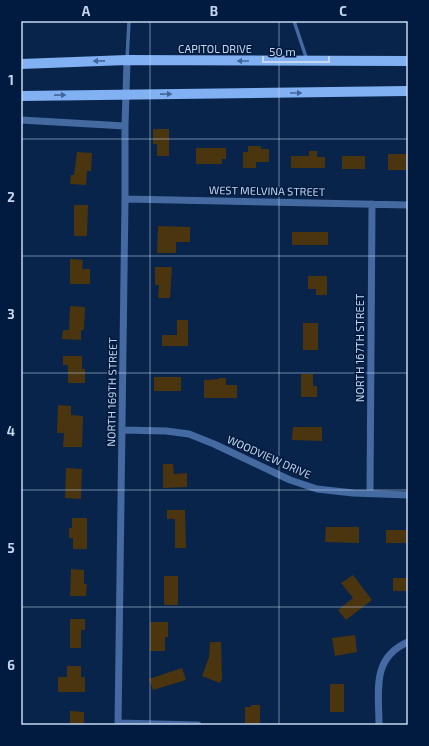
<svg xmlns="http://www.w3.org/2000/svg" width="429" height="746" viewBox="0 0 429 746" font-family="'Exo 2',sans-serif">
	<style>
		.building { fill: #4b350e }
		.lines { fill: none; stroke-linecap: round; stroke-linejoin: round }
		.lane { stroke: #446aa1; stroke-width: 3.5 }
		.street { stroke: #446aa1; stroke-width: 7 }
		.primary { stroke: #81b0f3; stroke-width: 10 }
		.oneway { fill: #416599 }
		.grid { fill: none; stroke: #c5d7ef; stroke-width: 1; stroke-opacity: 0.55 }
		.labels { text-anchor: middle; stroke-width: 3; stroke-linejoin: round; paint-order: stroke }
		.street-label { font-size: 11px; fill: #c5d7ef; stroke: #011a3f }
		.neatline { fill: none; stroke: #c5d7ef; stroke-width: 1.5 }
		.grid-label { font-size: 13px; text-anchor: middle; font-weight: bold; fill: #c5d7ef }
	</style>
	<rect width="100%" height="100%" fill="#08244a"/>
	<!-- building -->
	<path class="building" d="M153 129H169V156H157V144H153Z
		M248 146H261V149H269V162H256V168H243V152H248Z
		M196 148H226V159H222V164H196Z
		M309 151H317V157H325V168H291V156H309Z
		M77 152 92 153 91 171H87L86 185 70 184 71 175H74Z
		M388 154H408V170H388Z
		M342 156H365V169H342Z
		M74 205H88L87 236H74Z
		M158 226 190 227V242H176V253H157Z
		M292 232H328V245H292Z
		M70 259 83 260 82 269H90V284H70Z
		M155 267H172L170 298H158L159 285H155Z
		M308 276H327V295H316V289H308Z
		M70 306 85 307 84 330H81V340L62 339 63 330H69Z
		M177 320H188V346H162V335H177Z
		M303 323H318V350H303Z
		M63 356H82V369H85V383H68V365H63Z
		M301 374H313V386H317V397H301Z
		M154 377H181V391H154Z
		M219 378H226V385H237V398H204V380L219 379Z
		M58 405 71 406V415L83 416 82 447H63L64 433H57Z
		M293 427H322V441L292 440Z
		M163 464H173L174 474 187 473V487L163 488Z
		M66 468 82 469 81 499 65 498Z
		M167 510H185L186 548H175V519H167Z
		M72 518H87V549H73V538H69V528H72Z
		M326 527H359V543L325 542Z
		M386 530H408V543H386Z
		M71 569 84 570V584H87L86 596H70Z
		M353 575 372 600 346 620 338 610 353 598 341 583Z
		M164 576H178V605H164Z
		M393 578H408V591H393Z
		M70 619H85V630H81V648H70Z
		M150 622H168V637H165V651H150Z
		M355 635 357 652 335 656 332 638Z
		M210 642H221L222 678 220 683 202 676 209 657Z
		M67 666H81V677H85V692H58V677H67Z
		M182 668 186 680 153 690 149 679Z
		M330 684H344V712H330Z
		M251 705H260V725H245V707H251Z
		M70 711 84 712V725H70Z"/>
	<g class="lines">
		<!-- lane -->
		<path class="lane" d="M294 21 307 60
			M127 60 129 21"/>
		<!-- street -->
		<path class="street" d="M21 120 125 126
			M125 199 408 205
			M122 430 166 431 189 434 214 444 290 480 317 489 353 493 408 495
			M370 493 372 204
			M118 723 198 725
			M118 725 125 199V126L127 60
			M379 725C379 691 371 658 408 642"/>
		<!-- primary -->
		<path class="primary" d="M21 64 127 60 408 61
			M21 96 408 91"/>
	</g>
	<!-- one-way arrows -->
	<defs><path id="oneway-solid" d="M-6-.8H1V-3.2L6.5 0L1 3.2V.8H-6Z"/></defs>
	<g class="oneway">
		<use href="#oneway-solid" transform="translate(99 61) rotate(179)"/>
		<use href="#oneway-solid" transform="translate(243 61) rotate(-180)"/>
		<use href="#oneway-solid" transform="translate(296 93)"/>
		<use href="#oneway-solid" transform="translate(166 94) rotate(-1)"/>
		<use href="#oneway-solid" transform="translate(60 95) rotate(-1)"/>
	</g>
	<!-- grid -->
	<path class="grid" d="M150 21V725M279 21V725M21 139H408M21 256H408M21 373H408M21 490H408M21 607H408"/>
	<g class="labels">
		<!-- street labels -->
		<g class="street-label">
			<text x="215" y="53">CAPITOL DRIVE</text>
			<text transform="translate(267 191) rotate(1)" y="4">WEST MELVINA STREET</text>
			<text transform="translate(360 348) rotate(-90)" y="4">NORTH 167TH STREET</text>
			<text transform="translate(112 392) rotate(-89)" y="4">NORTH 169TH STREET</text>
			<text transform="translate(269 457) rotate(24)" y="4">WOODVIEW DRIVE</text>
		</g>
	</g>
	<!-- border -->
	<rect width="429" height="746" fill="none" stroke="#011a3f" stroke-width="44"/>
	<!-- scale -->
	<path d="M263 56v6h66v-6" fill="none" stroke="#c5d7ef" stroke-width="2"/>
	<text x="269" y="56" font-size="12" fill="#c5d7ef" stroke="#011a3f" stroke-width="3" paint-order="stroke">50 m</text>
	<rect x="22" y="22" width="385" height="702" class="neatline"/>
	<g class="grid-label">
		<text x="86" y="16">A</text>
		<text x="214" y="16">B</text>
		<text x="343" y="16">C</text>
		<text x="11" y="85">1</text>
		<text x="11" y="202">2</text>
		<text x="11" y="319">3</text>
		<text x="11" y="436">4</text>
		<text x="11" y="553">5</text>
		<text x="11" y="670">6</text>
	</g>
</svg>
